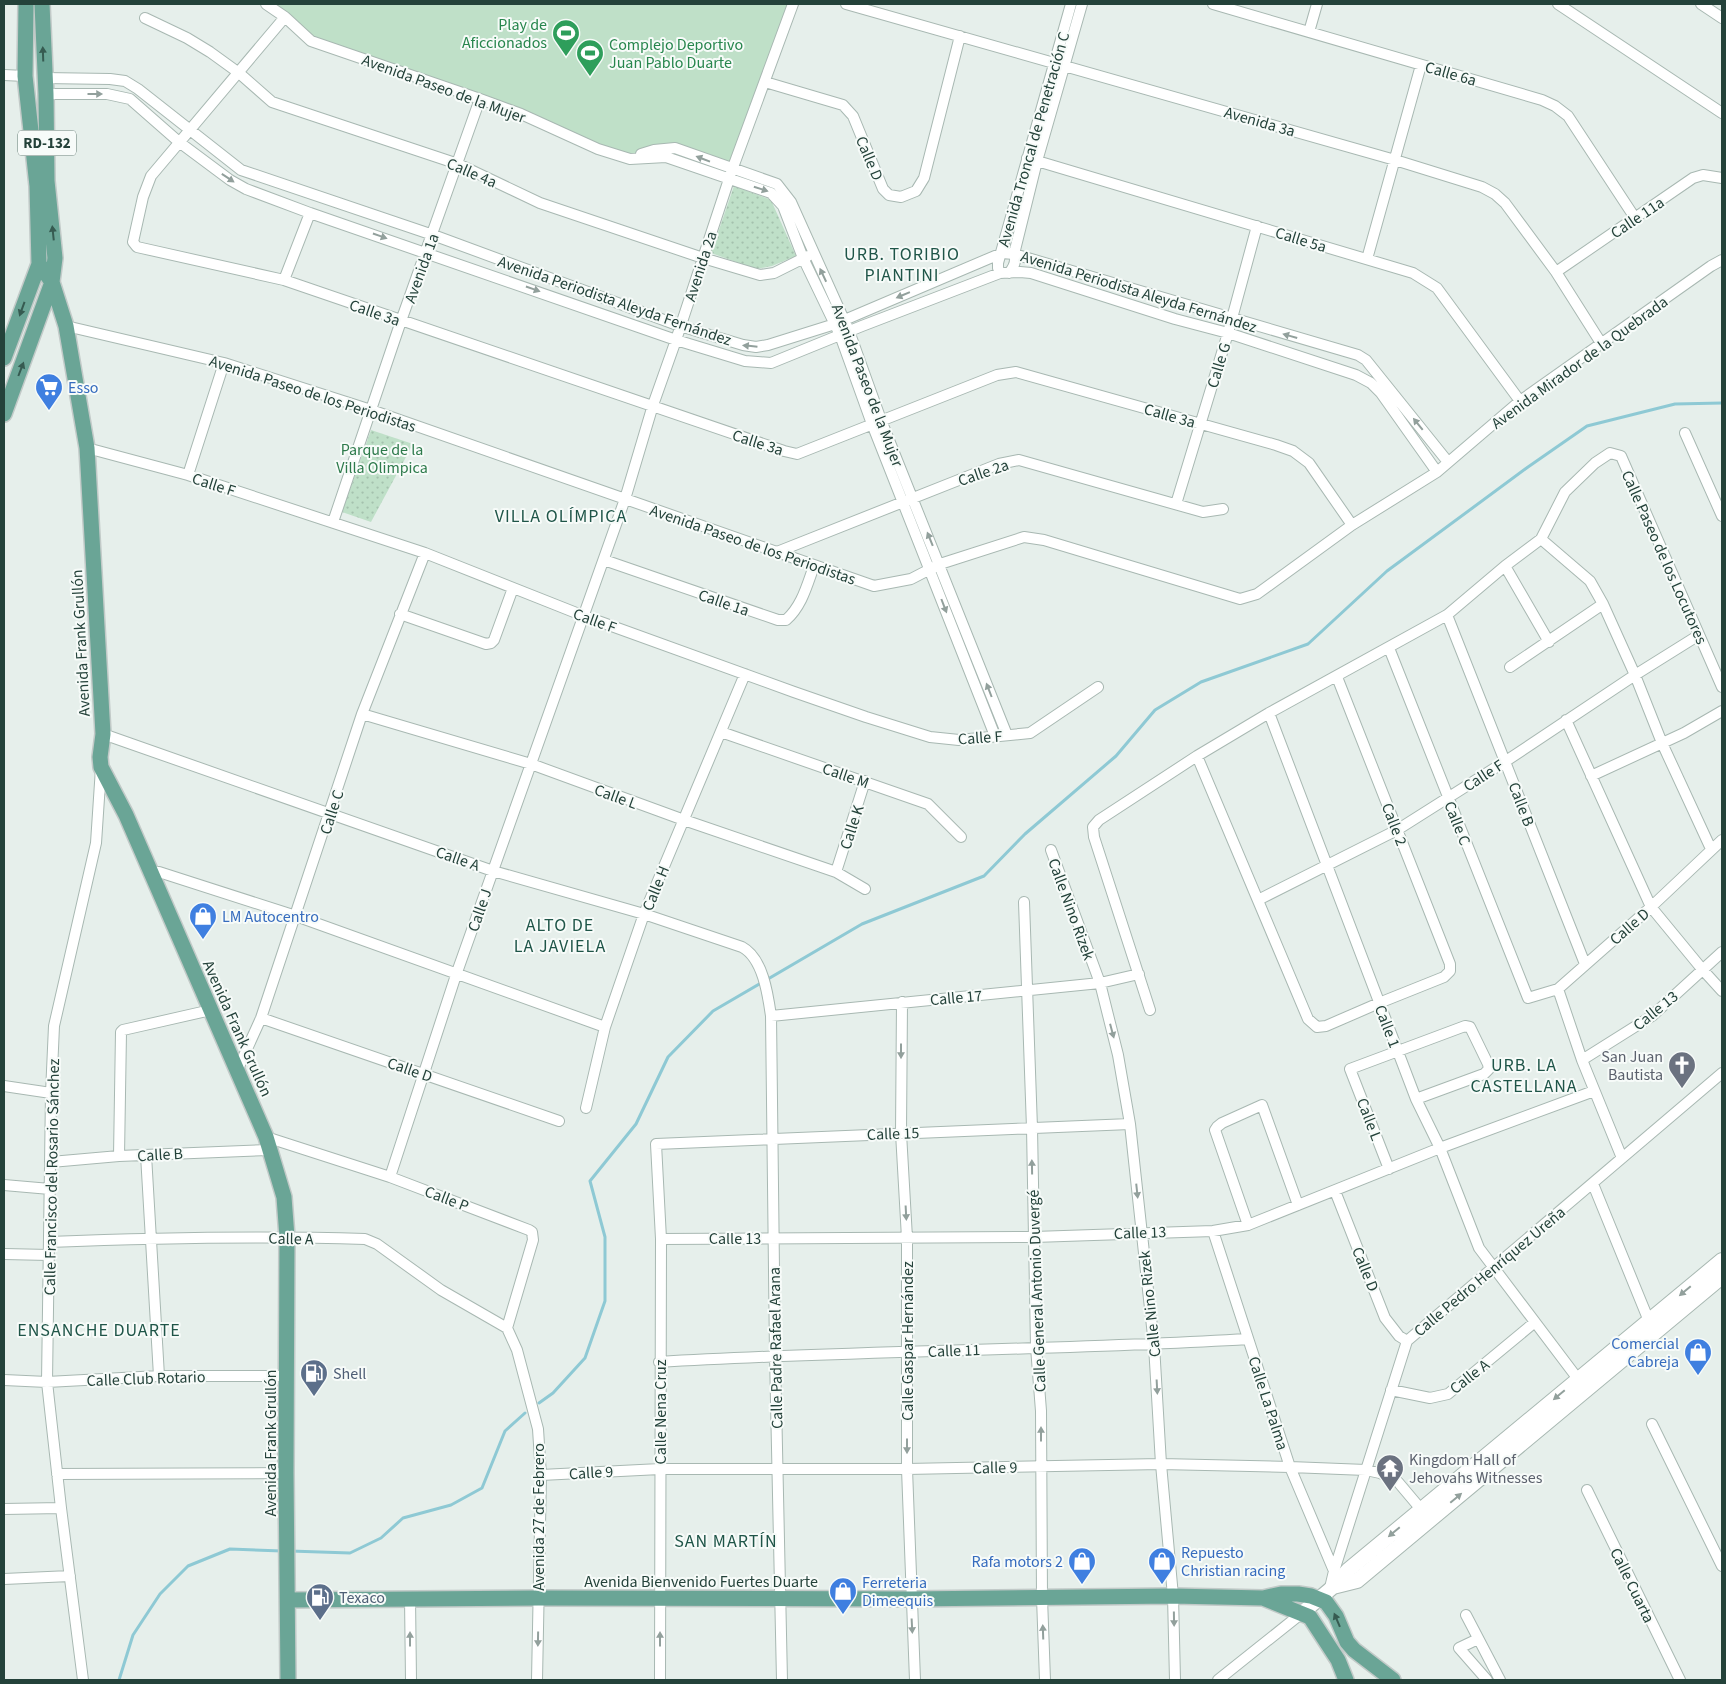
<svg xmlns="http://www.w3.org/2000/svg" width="1726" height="1684" viewBox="0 0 1726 1684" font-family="'Source Sans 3',sans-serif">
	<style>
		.park { fill: url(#park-dots) }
		.pitch { fill: #bfe0c8 }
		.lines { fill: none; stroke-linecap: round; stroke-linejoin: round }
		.stream { stroke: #8ec9d4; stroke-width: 3 }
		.minor-casing { stroke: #a8b8b2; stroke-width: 12 }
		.tertiary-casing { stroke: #a8b8b2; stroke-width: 16 }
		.primary-casing { stroke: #c2cac8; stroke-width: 18 }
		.minor { stroke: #fff; stroke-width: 10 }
		.tertiary { stroke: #fff; stroke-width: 14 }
		.primary { stroke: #6aa596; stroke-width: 15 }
		.oneway { fill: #365b51 }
		.oneway2 { fill: #92a09c }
		.labels { text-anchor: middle; stroke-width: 4; stroke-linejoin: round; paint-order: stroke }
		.shield { fill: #f7fbf9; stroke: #637a73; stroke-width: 1 }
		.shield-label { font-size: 15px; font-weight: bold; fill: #24423a }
		.leisure-label { font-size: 16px; fill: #27864d; stroke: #f7fbf9; text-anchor: end }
		.street-label { font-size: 16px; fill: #24423a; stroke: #f7fbf9 }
		.shop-label { font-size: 16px; fill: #366cbe; stroke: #f7fbf9; text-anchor: start }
		.park-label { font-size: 16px; fill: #2d7a4b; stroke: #f7fbf9 }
		.worship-label { font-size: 16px; fill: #5b616d; stroke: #f7fbf9; text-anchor: end }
		.service-label { font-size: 16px; fill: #4e5e75; stroke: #f7fbf9; text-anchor: start }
		.neighbourhood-label { font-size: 18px; letter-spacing: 1px; fill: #1f5548; stroke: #f7fbf9 }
	</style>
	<defs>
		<pattern id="park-dots" width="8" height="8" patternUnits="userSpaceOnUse" patternTransform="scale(1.25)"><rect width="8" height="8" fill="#bfe0c8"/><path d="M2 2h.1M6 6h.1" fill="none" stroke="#a4c1ad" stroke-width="1.8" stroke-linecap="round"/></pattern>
	</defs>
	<rect width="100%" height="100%" fill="#e6efeb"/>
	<!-- park -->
	<path class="park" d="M734 186 771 200 796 256 772 266 756 269 711 253Z
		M371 430 413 444 371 522 342 512Z"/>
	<!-- pitch -->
	<path class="pitch" d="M266 4H789L730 179 666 157 630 159 521 114 311 41Z"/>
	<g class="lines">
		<!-- stream -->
		<path class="stream" d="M539 1403 553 1393 585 1358 605 1301V1237L590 1181 636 1124 668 1057 713 1011 862 924 984 876 1025 834 1116 756 1155 710 1201 682 1308 644 1387 571 1528 467 1587 426 1675 404 1722 403
			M290 1551 350 1553 381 1538 403 1518 451 1505 482 1488 505 1431 525 1413
			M119 1680 133 1635 160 1594 188 1566 230 1549 282 1551"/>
		<!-- minor casing -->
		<g class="minor-casing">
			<path id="minor" d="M266 4 285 17 311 41 480 99 521 114 598 149 630 159 666 157 771 193 783 206 803 258 840 335 872 424 995 736
				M846 4 1395 160 1482 187 1495 194 1505 203 1556 272 1601 343
				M1213 4 1542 100 1555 106 1568 116 1635 218
				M1558 4 1722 113
				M1701 4 1722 18
				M285 17 151 176 143 197 133 242 137 247 284 280 784 451 797 454 997 375 1016 372 1276 445 1293 451 1309 463 1352 525
				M145 18 187 38 210 52 239 73 272 102 458 164 540 203 703 258 760 275 774 273 808 256
				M1309 32 1317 4
				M4 75 25 76
				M44 78 110 79 125 81 138 89 241 170 433 235 680 326 743 345 756 347 768 345 835 324 1002 253 1014 254 1358 355 1366 360 1448 462
				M765 82 843 105 853 116 883 189 889 195 901 197 916 191 924 178 960 36
				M46 94H107L130 99 179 142 230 180 246 189 310 213 676 340 745 361 771 363 862 326 1000 273 1020 272 1031 273 1175 319 1228 333 1356 375 1371 383 1381 393 1437 472
				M641 154 654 150 675 148 777 184 791 202 849 331 881 420 1007 735
				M1027 158 1413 273 1437 288 1520 401
				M1367 259 1421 65
				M1556 272 1693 178 1703 175 1722 178
				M1000 273 998 268V263L1071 4
				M1009 273C1014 267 1017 261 1014 254L1037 161 1082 4
				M284 280 310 213
				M66 326 224 363 371 410 874 586 911 579 940 564 1024 537 1044 540 1240 599 1257 594 1352 525 1437 472 1520 401 1711 266 1722 260
				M1685 433 1722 516
				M87 448 188 475 425 553 584 616 794 692 866 717 930 737 959 740 1030 733 1098 687
				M188 475 224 363
				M1176 504 1228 333 1257 226
				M333 522 401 321 480 99
				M1541 539 1590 581 1603 604 1635 675 1662 743 1711 849
				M777 552 999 464 1019 460 1203 512 1223 509
				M604 560 778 620H786C802 606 807 585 814 566
				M1505 566 1549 642
				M400 614 486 644 491 643 494 640 513 588
				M1447 615 1585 964
				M1389 648 1528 998 1558 989 1651 907 1722 840
				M1510 667 1603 604
				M1269 713 1447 615 1505 566 1541 539 1565 492 1595 463 1610 453 1621 456 1722 687
				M362 714 531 764 684 820 836 872 865 889
				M1566 720 1651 907 1702 969 1722 991
				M721 732 928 804 961 837
				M103 734 493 871 644 914 742 947C763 958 768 995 771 1016L775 1355 782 1680
				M1197 756 1308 1019 1317 1027 1326 1026 1379 1003 1444 977 1450 971V964L1337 677
				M1591 776 1684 733 1722 711
				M1051 850 1100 983 1118 1055 1130 1124 1154 1345 1161 1464 1173 1596 1175 1680
				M150 872H159L296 916 605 1027
				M836 872 865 781
				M1258 900 1397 830 1506 761 1635 675 1699 635
				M1024 902 1032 1128 1036 1347 1041 1411 1042 1598 1045 1680
				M1558 989 1582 1060 1622 1158
				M902 1002 901 1133 907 1238V1469L915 1680
				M1150 1010 1094 837 1093 827 1099 820 1197 756 1269 713 1416 1099 1440 1148 1479 1248 1581 1383
				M771 1016 1100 983 1139 974
				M261 1018 559 1121
				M1582 1060 1652 1016 1722 952
				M237 1071 261 1018 362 714 425 553
				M4 1086 51 1093
				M586 1108 605 1027 644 914 745 674
				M266 1137 390 1177 529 1230 532 1232 533 1240 507 1328
				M146 1155 159 1376
				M119 1156 121 1032 123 1030 211 1010
				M51 1162 119 1156 269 1150
				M1389 1169 1350 1069 1465 1026 1470 1027 1488 1064 1489 1069 1484 1074 1416 1099
				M390 1177 456 975 625 499 653 405 676 340 732 170 793 4
				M1593 1184 1651 1326
				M4 1185 50 1189
				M1335 1191 1385 1318 1399 1336 1407 1341
				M1248 1225 1215 1130 1217 1127 1222 1123 1262 1105 1298 1205
				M1213 1231 1290 1467 1334 1571
				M661 1239 1034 1237 1213 1231 1248 1225 1440 1148 1594 1091
				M49 1242C154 1238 259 1236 365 1239L377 1244 441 1290 507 1328
				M4 1254 49 1255
				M507 1328 517 1350 538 1429 541 1475 537 1680
				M659 1362C856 1350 1052 1351 1248 1339
				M4 1380 47 1382 159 1376H288
				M1391 1390 1430 1398 1448 1394 1535 1322
				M1652 1424 1722 1566
				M57 1474 286 1473
				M541 1475 660 1469H907L1161 1464 1290 1467 1366 1470 1380 1473 1398 1482 1425 1514
				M1587 1490 1680 1680
				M4 1509 61 1508
				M4 1579 70 1576
				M1330 1588 1334 1571 1407 1341 1722 1073
				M410 1598 411 1680
				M1466 1615 1500 1680
				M1478 1639 1459 1648 1487 1680
				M83 1680 61 1508 47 1382 51 1093 54 1026 96 843 101 768
				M660 1680 661 1239 656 1144 1130 1124
				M1218 1680 1302 1613"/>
		</g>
		<!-- tertiary casing -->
		<g class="tertiary-casing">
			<path id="tertiary" d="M1333 1587 1357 1581 1722 1277
				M1302 1613 1333 1587 1348 1570 1722 1260"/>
		</g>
		<!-- primary casing -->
		<g class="primary-casing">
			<path id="primary" d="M39 264 52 282 66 326 87 448 103 734 100 757 101 767 126 815 266 1137 284 1197 287 1237 286 1473 288 1680
				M4 358 39 264 37 186 25 76 26 4
				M4 414 52 282 55 258 47 181 46 94 42 4
				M1263 1598 1310 1617 1338 1660 1346 1680
				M288 1600 538 1598 911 1599 1173 1596 1263 1598 1281 1594H1298L1311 1596 1326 1602 1336 1616 1347 1642 1354 1650 1393 1680"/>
		</g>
		<!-- minor -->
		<use href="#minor" class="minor"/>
		<!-- tertiary -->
		<use href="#tertiary" class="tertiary"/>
		<!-- primary -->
		<use href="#primary" class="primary"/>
	</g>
	<!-- one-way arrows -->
	<defs><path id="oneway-solid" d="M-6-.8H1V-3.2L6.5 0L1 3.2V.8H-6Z" transform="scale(1.25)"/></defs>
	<g class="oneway">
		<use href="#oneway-solid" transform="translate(43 54) rotate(-92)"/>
		<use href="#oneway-solid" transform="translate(53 233) rotate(-96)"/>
		<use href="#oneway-solid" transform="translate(22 309) rotate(110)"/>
		<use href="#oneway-solid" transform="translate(21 369) rotate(-69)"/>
		<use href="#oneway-solid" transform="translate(1337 1620) rotate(-113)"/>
	</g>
	<g class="oneway2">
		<use href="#oneway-solid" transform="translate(95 94)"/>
		<use href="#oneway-solid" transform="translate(703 159) rotate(-159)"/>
		<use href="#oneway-solid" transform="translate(228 178) rotate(34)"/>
		<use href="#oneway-solid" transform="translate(761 189) rotate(18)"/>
		<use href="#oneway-solid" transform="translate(380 236) rotate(19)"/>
		<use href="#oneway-solid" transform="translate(823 275) rotate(-115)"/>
		<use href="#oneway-solid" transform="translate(533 289) rotate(19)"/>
		<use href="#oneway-solid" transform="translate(903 295) rotate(157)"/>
		<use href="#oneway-solid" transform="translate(1290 336) rotate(-164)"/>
		<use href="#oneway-solid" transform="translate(750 346) rotate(-174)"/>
		<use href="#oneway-solid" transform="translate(1418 424) rotate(-129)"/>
		<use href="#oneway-solid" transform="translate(930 539) rotate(-112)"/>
		<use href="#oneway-solid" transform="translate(944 606) rotate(69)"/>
		<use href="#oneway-solid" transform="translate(989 690) rotate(-111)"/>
		<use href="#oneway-solid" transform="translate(1112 1031) rotate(75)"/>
		<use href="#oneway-solid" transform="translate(901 1051) rotate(90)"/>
		<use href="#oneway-solid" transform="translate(1032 1167) rotate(-91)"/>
		<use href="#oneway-solid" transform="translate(1137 1191) rotate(84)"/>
		<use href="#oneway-solid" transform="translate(906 1213) rotate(87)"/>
		<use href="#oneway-solid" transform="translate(1685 1291) rotate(140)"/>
		<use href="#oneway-solid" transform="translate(1157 1387) rotate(87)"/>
		<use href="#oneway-solid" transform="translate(1559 1395) rotate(140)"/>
		<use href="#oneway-solid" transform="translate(1041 1434) rotate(-90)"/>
		<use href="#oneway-solid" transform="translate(907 1446) rotate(90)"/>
		<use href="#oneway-solid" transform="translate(1456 1498) rotate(-40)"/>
		<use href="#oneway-solid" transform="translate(1394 1532) rotate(140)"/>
		<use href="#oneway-solid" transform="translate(1174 1619) rotate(89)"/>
		<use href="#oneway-solid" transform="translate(912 1626) rotate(87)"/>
		<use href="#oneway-solid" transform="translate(1043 1632) rotate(-92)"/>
		<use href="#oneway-solid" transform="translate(410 1639) rotate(-90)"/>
		<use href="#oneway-solid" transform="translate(538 1639) rotate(91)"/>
		<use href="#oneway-solid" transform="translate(660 1639) rotate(-90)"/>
	</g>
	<!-- icons -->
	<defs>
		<g id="stadium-pin" transform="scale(1.4375)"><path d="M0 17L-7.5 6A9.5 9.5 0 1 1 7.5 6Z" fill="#2e9e5b" stroke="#f7fbf9"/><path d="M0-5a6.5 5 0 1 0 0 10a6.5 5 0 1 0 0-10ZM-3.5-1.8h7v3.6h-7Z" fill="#fff"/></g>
		<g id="supermarket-pin" transform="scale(1.4375)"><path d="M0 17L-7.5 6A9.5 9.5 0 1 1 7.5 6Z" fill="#3f7fe0" stroke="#f7fbf9"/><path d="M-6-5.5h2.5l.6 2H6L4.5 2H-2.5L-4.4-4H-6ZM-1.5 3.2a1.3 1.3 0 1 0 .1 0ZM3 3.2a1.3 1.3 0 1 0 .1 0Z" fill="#fff"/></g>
		<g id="shop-pin" transform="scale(1.4375)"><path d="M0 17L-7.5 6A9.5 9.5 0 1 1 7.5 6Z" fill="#3f7fe0" stroke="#f7fbf9"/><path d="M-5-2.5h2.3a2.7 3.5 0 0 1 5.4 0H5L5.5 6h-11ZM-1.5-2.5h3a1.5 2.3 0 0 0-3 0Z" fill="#fff"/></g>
		<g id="church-pin" transform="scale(1.4375)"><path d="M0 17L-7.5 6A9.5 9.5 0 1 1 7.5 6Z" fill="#6b7280" stroke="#f7fbf9"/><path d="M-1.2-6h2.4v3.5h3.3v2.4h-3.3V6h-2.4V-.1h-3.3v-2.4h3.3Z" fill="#fff"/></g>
		<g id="fuel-pin" transform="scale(1.4375)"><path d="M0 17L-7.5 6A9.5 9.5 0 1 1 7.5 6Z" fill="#5c6f8a" stroke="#f7fbf9"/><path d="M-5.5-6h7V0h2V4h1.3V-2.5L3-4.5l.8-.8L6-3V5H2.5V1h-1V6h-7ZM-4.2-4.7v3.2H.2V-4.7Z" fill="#fff"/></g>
		<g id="temple-pin" transform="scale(1.4375)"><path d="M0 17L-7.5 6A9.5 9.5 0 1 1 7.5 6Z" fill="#6b7280" stroke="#f7fbf9"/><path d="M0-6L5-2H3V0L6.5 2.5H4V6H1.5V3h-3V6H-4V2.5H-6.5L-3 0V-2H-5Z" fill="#fff"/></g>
	</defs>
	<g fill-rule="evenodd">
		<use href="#stadium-pin" x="566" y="33"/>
		<use href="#stadium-pin" x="590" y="53"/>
		<use href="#supermarket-pin" x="49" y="387"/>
		<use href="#shop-pin" x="203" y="916"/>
		<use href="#church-pin" x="1682" y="1065"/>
		<use href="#shop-pin" x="1698" y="1352"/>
		<use href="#fuel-pin" x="314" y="1373"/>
		<use href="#temple-pin" x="1390" y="1468"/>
		<use href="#shop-pin" x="1082" y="1561"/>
		<use href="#shop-pin" x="1162" y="1561"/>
		<use href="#shop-pin" x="843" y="1591"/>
		<use href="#fuel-pin" x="320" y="1597"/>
	</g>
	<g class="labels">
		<!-- shield labels -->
		<rect class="shield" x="18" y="130.5" width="58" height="25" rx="4"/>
		<g class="shield-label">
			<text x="47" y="148">RD-132</text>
		</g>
		<!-- leisure labels -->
		<g class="leisure-label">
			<text x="547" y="30">Play de<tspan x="547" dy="18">Aficcionados</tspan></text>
			<text x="609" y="50" text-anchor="start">Complejo Deportivo<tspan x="609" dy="18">Juan Pablo Duarte</tspan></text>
		</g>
		<!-- street labels -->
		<g class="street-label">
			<text transform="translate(1451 73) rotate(16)" y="6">Calle 6a</text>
			<text transform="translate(444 88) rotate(20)" y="6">Avenida Paseo de la Mujer</text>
			<text transform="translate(1260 121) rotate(16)" y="6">Avenida 3a</text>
			<text transform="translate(1033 139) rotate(-74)" y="6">Avenida Troncal de Penetración C</text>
			<text transform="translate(870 158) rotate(67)" y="6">Calle D</text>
			<text transform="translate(472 172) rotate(23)" y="6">Calle 4a</text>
			<text transform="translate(1637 217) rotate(-34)" y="6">Calle 11a</text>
			<text transform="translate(1301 239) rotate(17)" y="6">Calle 5a</text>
			<text transform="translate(700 266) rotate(-72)" y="6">Avenida 2a</text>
			<text transform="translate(421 268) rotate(-70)" y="6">Avenida 1a</text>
			<text transform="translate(1139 291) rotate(17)" y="6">Avenida Periodista Aleyda Fernández</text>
			<text transform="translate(615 300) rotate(19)" y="6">Avenida Periodista Aleyda Fernández</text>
			<text transform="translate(375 312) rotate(19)" y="6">Calle 3a</text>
			<text transform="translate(1579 362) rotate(-36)" y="6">Avenida Mirador de la Quebrada</text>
			<text transform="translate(1218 365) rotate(-73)" y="6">Calle G</text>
			<text transform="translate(868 385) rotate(69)" y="6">Avenida Paseo de la Mujer</text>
			<text transform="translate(313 393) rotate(18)" y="6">Avenida Paseo de los Periodistas</text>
			<text transform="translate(1170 415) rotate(16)" y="6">Calle 3a</text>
			<text transform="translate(758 442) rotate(18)" y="6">Calle 3a</text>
			<text transform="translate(983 472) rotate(-19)" y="6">Calle 2a</text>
			<text transform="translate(214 484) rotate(18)" y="6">Calle F</text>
			<text transform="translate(753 544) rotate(19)" y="6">Avenida Paseo de los Periodistas</text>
			<text transform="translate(1665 557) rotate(66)" y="6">Calle Paseo de los Locutores</text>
			<text transform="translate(724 602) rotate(19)" y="6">Calle 1a</text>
			<text transform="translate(595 620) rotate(20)" y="6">Calle F</text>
			<text transform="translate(80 643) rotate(-93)" y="6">Avenida Frank Grullón</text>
			<text transform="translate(980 737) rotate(-4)" y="6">Calle F</text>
			<text transform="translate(846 775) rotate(19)" y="6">Calle M</text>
			<text transform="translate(1483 775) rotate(-33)" y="6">Calle F</text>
			<text transform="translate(616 796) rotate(20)" y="6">Calle L</text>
			<text transform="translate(1522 804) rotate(69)" y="6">Calle B</text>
			<text transform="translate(331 812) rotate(-72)" y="6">Calle C</text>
			<text transform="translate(1458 823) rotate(68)" y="6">Calle C</text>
			<text transform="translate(1395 824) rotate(69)" y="6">Calle 2</text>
			<text transform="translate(851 827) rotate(-72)" y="6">Calle K</text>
			<text transform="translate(458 858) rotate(19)" y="6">Calle A</text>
			<text transform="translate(655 888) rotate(-68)" y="6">Calle H</text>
			<text transform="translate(1072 909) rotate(70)" y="6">Calle Nino Rizek</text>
			<text transform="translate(479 910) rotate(-71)" y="6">Calle J</text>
			<text transform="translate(1629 926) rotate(-41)" y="6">Calle D</text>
			<text transform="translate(956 997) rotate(-5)" y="6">Calle 17</text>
			<text transform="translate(1655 1010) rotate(-39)" y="6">Calle 13</text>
			<text transform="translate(1388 1026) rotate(69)" y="6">Calle 1</text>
			<text transform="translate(238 1028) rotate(66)" y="6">Avenida Frank Grullón</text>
			<text transform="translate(410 1069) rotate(19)" y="6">Calle D</text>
			<text transform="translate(1370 1119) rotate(69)" y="6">Calle L</text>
			<text transform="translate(893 1133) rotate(-2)" y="6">Calle 15</text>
			<text transform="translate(160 1154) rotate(-3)" y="6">Calle B</text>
			<text transform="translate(51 1177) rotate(-89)" y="6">Calle Francisco del Rosario Sánchez</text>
			<text transform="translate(447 1198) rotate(21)" y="6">Calle P</text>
			<text transform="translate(1140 1232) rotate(-2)" y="6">Calle 13</text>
			<text transform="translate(291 1238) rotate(1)" y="6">Calle A</text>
			<text x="735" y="1244">Calle 13</text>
			<text transform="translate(1366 1269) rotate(68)" y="6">Calle D</text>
			<text transform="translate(1489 1271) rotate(-40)" y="6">Calle Pedro Henríquez Ureña</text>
			<text transform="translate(1036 1291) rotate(-92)" y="6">Calle General Antonio Duvergé</text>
			<text transform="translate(1149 1304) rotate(-96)" y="6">Calle Nino Rizek</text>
			<text transform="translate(907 1341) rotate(-90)" y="6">Calle Gaspar Hernández</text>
			<text transform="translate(775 1348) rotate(-91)" y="6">Calle Padre Rafael Arana</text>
			<text transform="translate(954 1350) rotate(-2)" y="6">Calle 11</text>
			<text transform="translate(1469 1376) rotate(-38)" y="6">Calle A</text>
			<text transform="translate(146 1378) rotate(-2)" y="6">Calle Club Rotario</text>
			<text transform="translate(1269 1403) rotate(72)" y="6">Calle La Palma</text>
			<text transform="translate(660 1412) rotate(-90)" y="6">Calle Nena Cruz</text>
			<text transform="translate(270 1443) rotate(-90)" y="6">Avenida Frank Grullón</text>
			<text transform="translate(995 1467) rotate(-1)" y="6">Calle 9</text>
			<text transform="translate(591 1472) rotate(-3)" y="6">Calle 9</text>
			<text transform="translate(538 1517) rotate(-90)" y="6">Avenida 27 de Febrero</text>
			<text x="701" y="1587">Avenida Bienvenido Fuertes Duarte</text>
			<text transform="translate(1633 1585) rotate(64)" y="6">Calle Cuarta</text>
		</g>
		<!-- shop labels -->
		<g class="shop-label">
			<text x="68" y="393">Esso</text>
			<text x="222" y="922">LM Autocentro</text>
			<text x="1679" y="1349" text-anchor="end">Comercial<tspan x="1679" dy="18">Cabreja</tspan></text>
			<text x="1181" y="1558">Repuesto<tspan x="1181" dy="18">Christian racing</tspan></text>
			<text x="1063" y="1567" text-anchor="end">Rafa motors 2</text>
			<text x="862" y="1588">Ferreteria<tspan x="862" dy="18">Dimeequis</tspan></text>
		</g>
		<!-- park labels -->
		<g class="park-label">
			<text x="382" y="455">Parque de la<tspan x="382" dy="18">Villa Olimpica</tspan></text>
		</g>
		<!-- worship labels -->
		<g class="worship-label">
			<text x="1663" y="1062">San Juan<tspan x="1663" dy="18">Bautista</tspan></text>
			<text x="1409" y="1465" text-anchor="start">Kingdom Hall of<tspan x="1409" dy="18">Jehovahs Witnesses</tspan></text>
		</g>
		<!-- service labels -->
		<g class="service-label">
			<text x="333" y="1379">Shell</text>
			<text x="339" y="1603">Texaco</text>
		</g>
		<!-- neighbourhood labels -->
		<g class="neighbourhood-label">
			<text x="902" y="260">URB. TORIBIO<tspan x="902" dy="21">PIANTINI</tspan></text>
			<text x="561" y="522">VILLA OLÍMPICA</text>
			<text x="560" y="931">ALTO DE<tspan x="560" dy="21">LA JAVIELA</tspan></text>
			<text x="1524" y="1071">URB. LA<tspan x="1524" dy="21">CASTELLANA</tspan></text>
			<text x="99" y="1336">ENSANCHE DUARTE</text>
			<text x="726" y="1547">SAN MARTÍN</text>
		</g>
	</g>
	<!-- border -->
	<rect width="1726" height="1684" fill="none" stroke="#24423a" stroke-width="10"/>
</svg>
